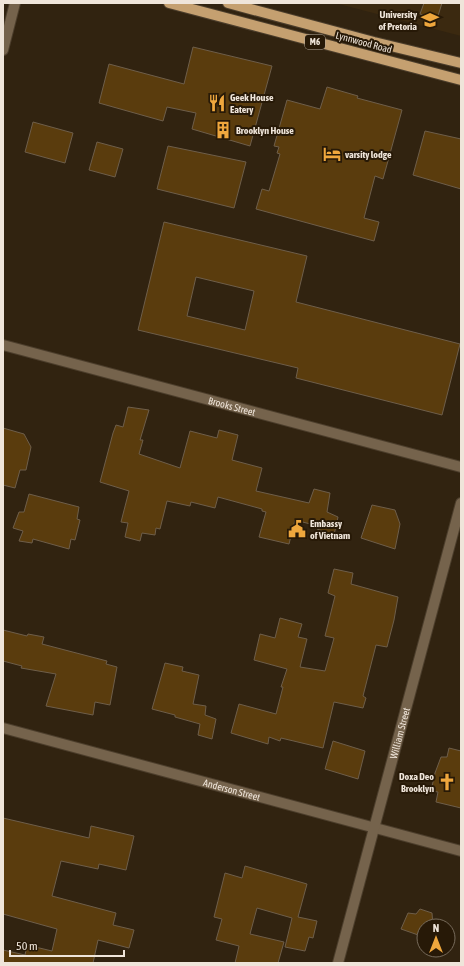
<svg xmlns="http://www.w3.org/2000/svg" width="464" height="966" viewBox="0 0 464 966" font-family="'Asap Condensed',sans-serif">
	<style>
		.built { fill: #3b2910 }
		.building { fill: #5a3c0d; stroke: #6e5e4a; fill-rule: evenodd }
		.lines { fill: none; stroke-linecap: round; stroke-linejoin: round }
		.street-casing { stroke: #4c3e2c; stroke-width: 12 }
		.primary-casing { stroke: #4c3e2c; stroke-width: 12 }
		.street { stroke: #75634c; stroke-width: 10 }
		.primary { stroke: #c5a070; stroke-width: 10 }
		.labels { text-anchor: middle; stroke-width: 4; stroke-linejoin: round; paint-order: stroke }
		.shield { fill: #271907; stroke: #b3a89b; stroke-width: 1 }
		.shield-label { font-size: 9px; font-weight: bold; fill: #efe5da }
		.poi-label { font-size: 10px; font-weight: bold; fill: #efe5da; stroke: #271907; text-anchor: start }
		.street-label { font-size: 10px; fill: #efe5da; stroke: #271907 }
	</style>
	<rect width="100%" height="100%" fill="#312310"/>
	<!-- built -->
	<path class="built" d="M335 3H461V36Z"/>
	<!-- building -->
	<path class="building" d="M424 3H442L437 19 420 14Z
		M193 47 272 66 250 146 192 129 196 113 167 107 163 121 99 103 109 64 184 84Z
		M327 87 358 96 357 98 402 110 383 179 375 176 364 218 379 222 374 241 256 209 262 189 269 191 280 154 277 153 279 147 274 146 287 100 320 109Z
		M33 122 73 133 65 163 25 152Z
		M425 131 461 139V189L413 175Z
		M97 142 123 149 115 177 89 170Z
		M168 146 246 162 234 208 157 189Z
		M164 222 307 256 296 302 460 344 442 415 296 378 298 368 138 330ZM196 277 254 291 245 330 187 316Z
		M128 407 149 410 140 440H143L139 454 180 468 190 431 217 438 219 430 238 435 232 460 262 468 256 491 309 503 314 489 330 493 327 512 338 517 334 535 317 529 318 526 295 520 289 544 259 537 266 512 262 511V509L218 497 215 508 191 502 190 506 167 501 160 529 156 528 155 535 142 533 140 541 125 537 128 523 121 522 129 491 100 482 113 433 116 425 123 427Z
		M3 428 24 434 31 447 26 470H20L15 488 3 485Z
		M29 494 79 507 77 519 80 520 75 540 71 539 69 549 33 539 32 543 19 541 23 531 13 528 19 512H24Z
		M372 505 395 510 400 524 395 549 361 538Z
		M334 569 353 573 351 584 398 597 394 620 387 647 376 645 363 696 366 698 363 708 334 702 323 748 281 738 280 741 269 737 268 744 231 733 239 704 276 714 283 687H281L287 669 254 660 260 634 275 638 280 618 302 624 298 637 307 639 300 667 325 671 334 638 325 636 335 596 328 593Z
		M3 630 27 636 28 634 44 637 42 644 107 661 106 664 117 667 110 705 95 702 93 715 46 706 56 674 21 668 22 666 3 661Z
		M165 663 183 667 182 671 199 675 193 704 206 706 205 715 216 719 212 739 198 735 200 724 175 717V715L152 709Z
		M333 741 365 751 358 779 325 769Z
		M449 748 461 751V808L436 802 438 792 431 791 435 773 441 757H447Z
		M3 818 89 838 91 826 134 836 126 870 99 864 98 869 61 861 52 896 116 913 113 925 134 930 129 948 98 940 93 963H3V950L25 955 27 945 52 951 57 929 3 914Z
		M245 866 307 884 298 917 317 921 313 938 309 937 305 951 285 947 292 918 257 908 250 934 284 942 278 963H235L239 946 216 940 222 919 214 917 225 873 242 878Z
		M420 909 432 913 433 926H424V937L401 929 408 913 416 914Z"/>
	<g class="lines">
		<!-- street casing -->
		<g class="street-casing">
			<g id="street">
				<path d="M3 50 15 3"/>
				<path id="s1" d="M3 345 461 467"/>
				<path id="s2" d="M3 728 461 851"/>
				<path id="s3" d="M338 963 461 503"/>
			</g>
		</g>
		<!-- primary casing -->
		<g class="primary-casing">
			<path id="primary" d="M169 3 461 80
				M228 3 374 42 461 63"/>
		</g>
		<!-- street -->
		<use href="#street" class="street"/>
		<!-- primary -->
		<use href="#primary" class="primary"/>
	</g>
	<!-- icons -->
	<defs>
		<g id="university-bare" transform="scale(1.38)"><path d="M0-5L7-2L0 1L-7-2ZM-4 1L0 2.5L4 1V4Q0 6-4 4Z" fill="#efa73d" stroke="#271907" stroke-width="2.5" paint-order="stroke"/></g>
		<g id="restaurant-bare" transform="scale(1.38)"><path d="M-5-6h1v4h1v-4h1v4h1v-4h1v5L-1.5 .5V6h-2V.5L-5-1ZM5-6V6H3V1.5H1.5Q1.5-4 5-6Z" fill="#efa73d" stroke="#271907" stroke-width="2.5" paint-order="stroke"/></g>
		<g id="building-bare" transform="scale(1.38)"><path d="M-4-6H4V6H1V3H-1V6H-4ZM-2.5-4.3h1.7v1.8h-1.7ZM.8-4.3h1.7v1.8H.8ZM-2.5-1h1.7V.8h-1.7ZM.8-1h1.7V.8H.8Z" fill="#efa73d" stroke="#271907" stroke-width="2.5" paint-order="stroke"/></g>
		<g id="hotel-bare" transform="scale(1.38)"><path d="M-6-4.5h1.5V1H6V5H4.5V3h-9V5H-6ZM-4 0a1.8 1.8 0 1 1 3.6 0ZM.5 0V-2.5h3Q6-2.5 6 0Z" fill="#efa73d" stroke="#271907" stroke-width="2.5" paint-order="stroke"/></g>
		<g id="civic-bare" transform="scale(1.38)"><path d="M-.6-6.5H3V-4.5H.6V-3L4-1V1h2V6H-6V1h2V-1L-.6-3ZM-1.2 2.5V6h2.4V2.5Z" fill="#efa73d" stroke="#271907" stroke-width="2.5" paint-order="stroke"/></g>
		<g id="church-bare" transform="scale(1.38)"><path d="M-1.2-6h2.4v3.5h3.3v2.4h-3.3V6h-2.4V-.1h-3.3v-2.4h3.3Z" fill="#efa73d" stroke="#271907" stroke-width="2.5" paint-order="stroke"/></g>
	</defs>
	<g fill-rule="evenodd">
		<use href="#university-bare" x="430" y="20"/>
		<use href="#restaurant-bare" x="217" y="103"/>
		<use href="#building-bare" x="223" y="130"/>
		<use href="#hotel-bare" x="332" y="154"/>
		<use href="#civic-bare" x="297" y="529"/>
		<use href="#church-bare" x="447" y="782"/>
	</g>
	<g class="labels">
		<!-- shield labels -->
		<rect class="shield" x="305" y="35" width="20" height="14" rx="3"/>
		<g class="shield-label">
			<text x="315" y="45">M6</text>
		</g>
		<!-- poi labels -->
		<g class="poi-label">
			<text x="417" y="18" text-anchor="end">University<tspan x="417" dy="12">of Pretoria</tspan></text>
			<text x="230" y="101">Geek House<tspan x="230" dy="12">Eatery</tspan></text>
			<text x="236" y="134">Brooklyn House</text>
			<text x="345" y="158">varsity lodge</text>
			<text x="310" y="527">Embassy<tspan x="310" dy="12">of Vietnam</tspan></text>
			<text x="434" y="780" text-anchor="end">Doxa Deo<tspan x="434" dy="12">Brooklyn</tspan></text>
		</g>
		<!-- street labels -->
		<g class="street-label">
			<text transform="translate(364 42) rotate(15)" y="4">Lynnwood Road</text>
			<text dy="4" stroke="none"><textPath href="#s1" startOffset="237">Brooks Street</textPath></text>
			<text dy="4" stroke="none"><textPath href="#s3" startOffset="238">William Street</textPath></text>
			<text dy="4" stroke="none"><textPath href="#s2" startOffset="237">Anderson Street</textPath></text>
		</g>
	</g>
	<!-- border -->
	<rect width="464" height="966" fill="none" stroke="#efe5da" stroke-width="8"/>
	<!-- north arrow -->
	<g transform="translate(436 938)"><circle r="19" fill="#271907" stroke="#776b5b"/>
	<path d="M0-3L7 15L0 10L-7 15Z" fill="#efa73d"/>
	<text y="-6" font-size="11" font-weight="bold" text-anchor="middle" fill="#efe5da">N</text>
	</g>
	<!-- scale -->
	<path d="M10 950v6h114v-6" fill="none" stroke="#efe5da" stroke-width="2"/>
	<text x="16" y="950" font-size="12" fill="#efe5da" stroke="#271907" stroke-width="3" paint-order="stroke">50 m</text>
</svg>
